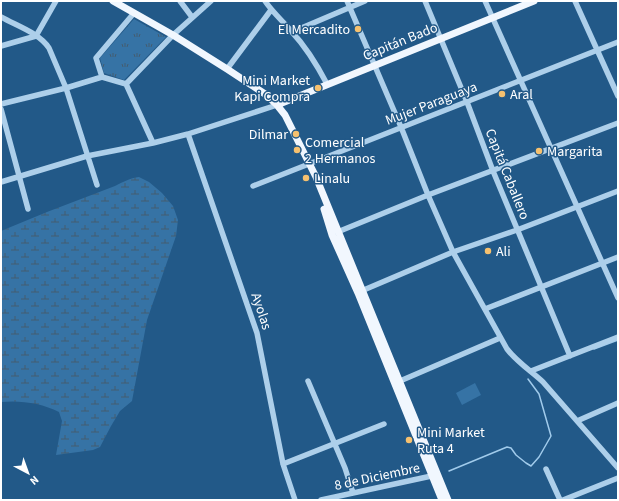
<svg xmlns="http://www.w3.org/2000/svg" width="619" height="501" viewBox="0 0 619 501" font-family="'Source Sans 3',sans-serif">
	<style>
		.grass { fill: url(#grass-tufts) }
		.wetland { fill: url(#wetland-marsh) }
		.pitch { fill: #3673a5 }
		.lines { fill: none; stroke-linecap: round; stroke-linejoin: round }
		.stream { stroke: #a1cbeb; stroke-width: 1.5 }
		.minor { stroke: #adcfea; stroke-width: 5.5 }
		.major { stroke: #f1f7fe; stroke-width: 7 }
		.poi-dot { fill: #f6c16f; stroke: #225988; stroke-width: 1.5 }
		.labels { text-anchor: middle; stroke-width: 3; stroke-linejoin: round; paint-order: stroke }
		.poi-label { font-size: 14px; fill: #fff; stroke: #225988; text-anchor: start }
		.street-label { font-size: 14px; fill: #fff; stroke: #225988 }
	</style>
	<defs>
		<pattern id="grass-tufts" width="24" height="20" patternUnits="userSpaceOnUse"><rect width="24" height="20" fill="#3673a5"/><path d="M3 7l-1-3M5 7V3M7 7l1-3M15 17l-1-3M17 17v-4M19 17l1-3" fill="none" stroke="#435c70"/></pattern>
		<pattern id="wetland-marsh" width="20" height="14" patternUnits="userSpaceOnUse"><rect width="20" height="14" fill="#3673a5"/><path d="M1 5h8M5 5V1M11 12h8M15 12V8" fill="none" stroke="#435c70"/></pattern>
	</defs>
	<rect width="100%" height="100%" fill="#225988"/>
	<!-- grass -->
	<path class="grass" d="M134 19 166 37 124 80 104 73 100 58Z"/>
	<!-- wetland -->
	<path class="wetland" d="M139 177 149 182 162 193 173 206 178 220 176 236 147 320 132 401 120 411 111 426 100 447 93 450 56 455 62 421 59 412C42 403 20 400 1 402V231L47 212 115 186C123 182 130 178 139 177Z"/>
	<!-- pitch -->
	<path class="pitch" d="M475 383 481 395 462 405 456 393Z"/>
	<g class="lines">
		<!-- stream -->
		<path class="stream" d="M594 349 618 340
			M449 471 507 447 511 448 516 455 526 463 531 466 539 457 551 436 539 394 528 379"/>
		<!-- minor -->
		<path class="minor" d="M180 1 192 17
			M265 1C273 13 283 21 292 32 306 47 317 65 327 84
			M347 1 401 127 428 195 453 252 507 349C517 362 531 371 543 382L618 468
			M425 1 467 102 493 171 570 356
			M485 1 618 298
			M575 1 618 96
			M1 17C17 26 39 33 49 48L66 88 97 185
			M292 32 365 1
			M36 36 56 1
			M1 46 36 36
			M227 69 271 10
			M102 77 96 58 134 13
			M126 84 173 35 211 1
			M1 104 66 88 102 77 126 84 153 143
			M1 109 28 209
			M188 134 257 333 283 464 295 500
			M1 182 87 156 153 143 188 134 277 105
			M253 186 618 42
			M335 233 428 195 618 123
			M359 292 453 252 517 230 618 191
			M485 309 618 257
			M531 371 618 337
			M308 381 345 468 353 493
			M400 381 500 338
			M577 421 618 403
			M283 464 384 424
			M546 469 560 500
			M321 500 436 475
			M563 500 618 478"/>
		<!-- major -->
		<path class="major" d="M113 1 173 35 227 69 265 94 277 105 285 115 316 177 448 500
			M277 105 534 1
			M324 209 332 235 358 293 442 500"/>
	</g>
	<!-- markers -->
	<g class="poi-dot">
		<circle cx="358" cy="29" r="4"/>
		<circle cx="318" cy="88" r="4"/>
		<circle cx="502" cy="94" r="4"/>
		<circle cx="296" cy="134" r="4"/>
		<circle cx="297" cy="150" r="4"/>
		<circle cx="539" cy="151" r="4"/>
		<circle cx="306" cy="178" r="4"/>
		<circle cx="488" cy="251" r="4"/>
		<circle cx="409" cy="440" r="4"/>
	</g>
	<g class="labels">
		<!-- poi labels -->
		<g class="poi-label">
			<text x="350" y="34" text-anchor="end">El Mercadito</text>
			<text x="310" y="85" text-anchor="end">Mini Market<tspan x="310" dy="16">Kapi Compra</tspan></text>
			<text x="510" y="99">Aral</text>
			<text x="288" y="139" text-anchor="end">Dilmar</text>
			<text x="305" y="147">Comercial<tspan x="305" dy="16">2 Hermanos</tspan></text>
			<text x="547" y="156">Margarita</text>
			<text x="314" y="183">Linalu</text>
			<text x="496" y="256">Ali</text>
			<text x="417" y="437">Mini Market<tspan x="417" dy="16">Ruta 4</tspan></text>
		</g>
		<!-- street labels -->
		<g class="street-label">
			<text transform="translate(400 41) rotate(-22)" y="5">Capitán Bado</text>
			<text transform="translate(431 103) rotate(-21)" y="5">Mujer Paraguaya</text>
			<text transform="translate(508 174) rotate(68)" y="5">Capitá Caballero</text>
			<text transform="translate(262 311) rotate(72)" y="5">Ayolas</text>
			<text transform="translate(377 476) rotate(-12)" y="5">8 de Diciembre</text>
		</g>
	</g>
	<!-- border -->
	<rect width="619" height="501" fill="none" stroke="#ffffff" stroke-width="4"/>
	<!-- north arrow -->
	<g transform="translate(28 473) rotate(139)" stroke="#225988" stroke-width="3" paint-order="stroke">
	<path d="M0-3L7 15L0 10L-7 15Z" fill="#ffffff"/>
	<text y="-6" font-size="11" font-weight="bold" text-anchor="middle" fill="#ffffff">N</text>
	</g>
</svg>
